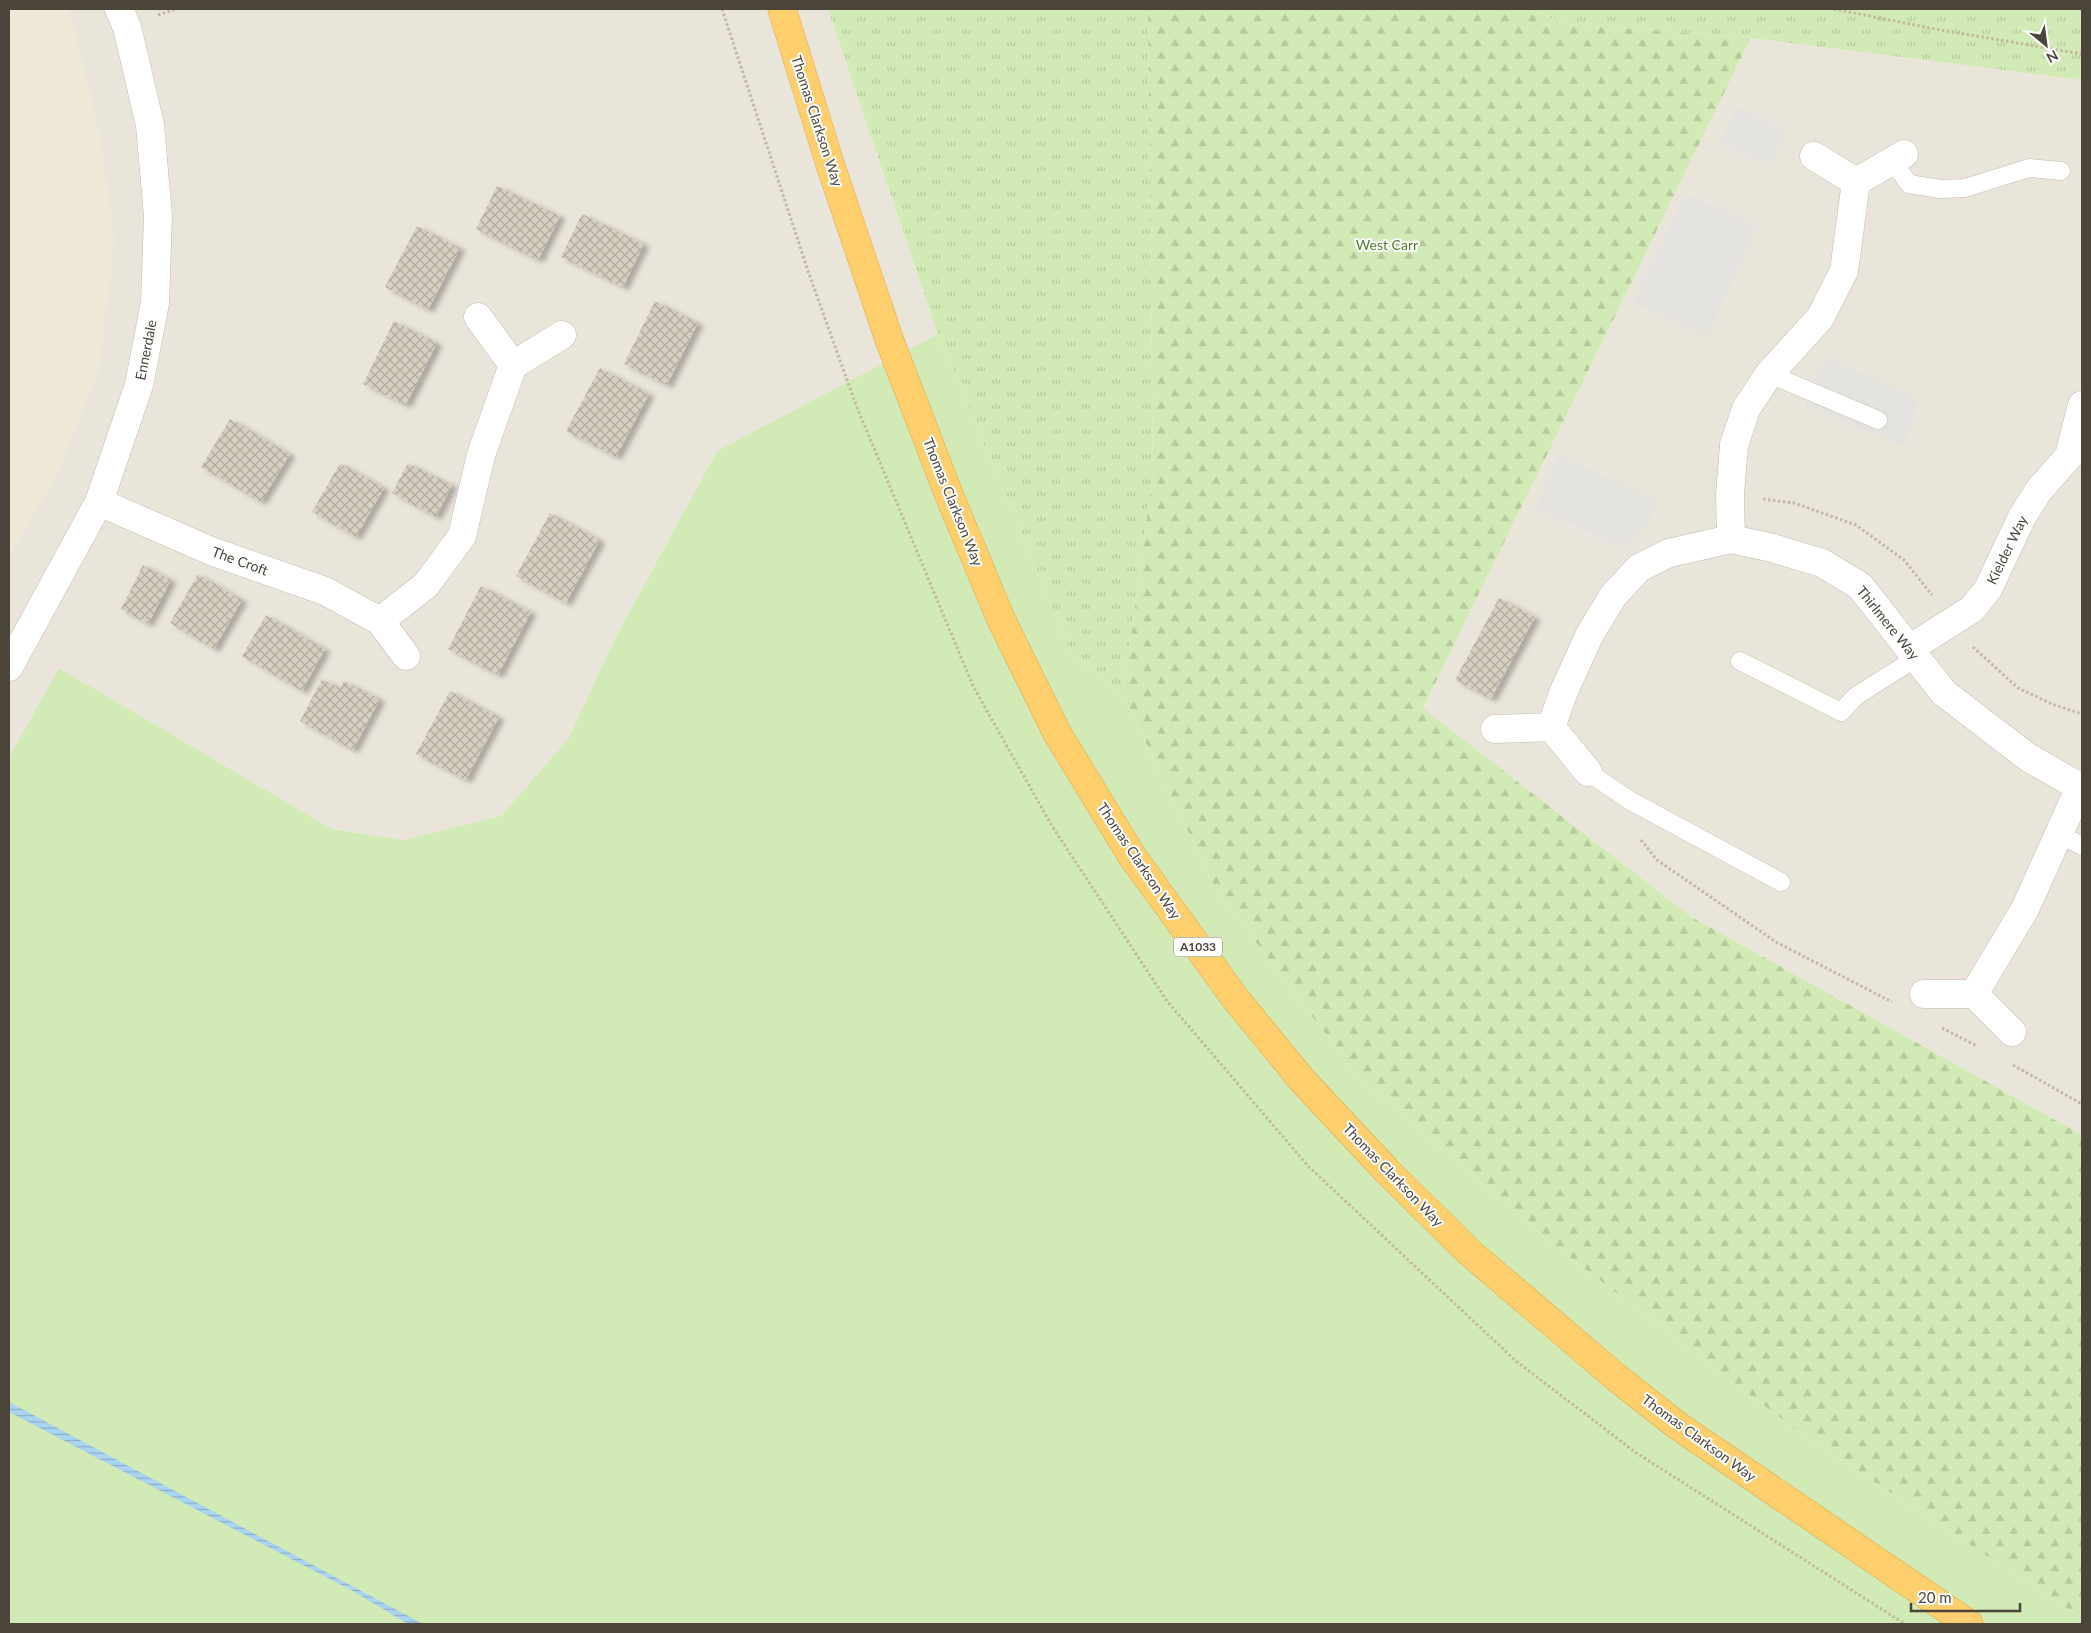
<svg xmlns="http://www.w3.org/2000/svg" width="2091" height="1633" viewBox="0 0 2091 1633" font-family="Lato,sans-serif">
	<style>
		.residential { fill: #eae5da }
		.education { fill: #efe8d6 }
		.grass { fill: url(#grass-tufts) }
		.forest { fill: url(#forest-firs) }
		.green { fill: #d2eab5 }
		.parking { fill: #e5e3e0 }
		.water { fill: url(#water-rules) }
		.building { fill: url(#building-cross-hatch); filter: url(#shadow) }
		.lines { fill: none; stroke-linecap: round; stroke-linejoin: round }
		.lane-casing { stroke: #c2bbae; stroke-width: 19 }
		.street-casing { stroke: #c2bbae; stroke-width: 29 }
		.highway-casing { stroke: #e0a43c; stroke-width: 29 }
		.path { stroke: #c4b79f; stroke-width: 3; stroke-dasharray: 2.5 2.5; stroke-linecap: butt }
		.lane { stroke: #fff; stroke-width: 18 }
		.street { stroke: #fff; stroke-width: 28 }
		.highway { stroke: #ffcf6e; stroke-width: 28 }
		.labels { text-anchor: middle; stroke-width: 4; stroke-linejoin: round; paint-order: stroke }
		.shield { fill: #fff; stroke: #817c74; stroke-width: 1 }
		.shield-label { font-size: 12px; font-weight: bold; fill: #4b4439 }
		.street-label { font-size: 14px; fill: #4b4439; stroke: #fff }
		.park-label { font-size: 14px; fill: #4a7f2a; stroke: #fff }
	</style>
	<defs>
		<pattern id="grass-tufts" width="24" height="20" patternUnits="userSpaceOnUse" patternTransform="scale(1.25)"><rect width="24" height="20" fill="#d2eab5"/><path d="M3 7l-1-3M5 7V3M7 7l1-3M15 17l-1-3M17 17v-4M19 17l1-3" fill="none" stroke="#b6ca9c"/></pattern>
		<pattern id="forest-firs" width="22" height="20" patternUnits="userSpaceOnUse" patternTransform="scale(1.25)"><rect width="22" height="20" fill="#d2eab5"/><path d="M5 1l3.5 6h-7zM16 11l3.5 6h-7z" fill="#b6ca9c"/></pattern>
		<pattern id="water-rules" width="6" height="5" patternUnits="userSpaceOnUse" patternTransform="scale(1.25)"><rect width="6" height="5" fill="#a9d4f2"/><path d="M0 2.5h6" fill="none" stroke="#8caec5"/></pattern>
		<pattern id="building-cross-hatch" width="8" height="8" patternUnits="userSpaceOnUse" patternTransform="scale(1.25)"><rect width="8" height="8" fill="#d8cfc1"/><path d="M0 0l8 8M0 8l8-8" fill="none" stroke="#b1aa9e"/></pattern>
		<filter id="shadow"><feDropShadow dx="5.5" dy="3" stdDeviation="2.5" flood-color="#0004"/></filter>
	</defs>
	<rect width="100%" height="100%" fill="#f6f3ec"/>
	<!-- residential -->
	<path class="residential" d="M9 9H828L938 334 717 451 616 637 568 739 501 816 403 840 332 829 59 668 9 757Z
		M1751 38 2082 80V1135L1690 916 1423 708Z"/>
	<!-- education -->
	<path class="education" d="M9 9H68L72 18 100 135 115 239 99 370 55 479 9 558Z"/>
	<!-- grass -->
	<path class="grass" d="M828 9H1148L1153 472 1123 695 1071 653 938 334Z
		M1529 9H2082V80L1751 38 1566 24Z"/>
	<!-- forest -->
	<path class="forest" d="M1148 9H1529L1566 24 1751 38 1423 708 1690 916 2082 1135V1618L1808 1439 1552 1244 1358 1077 1216 890 1123 695 1153 472Z"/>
	<!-- green -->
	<path class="green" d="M938 334 1071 653 1123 695 1216 890 1358 1077 1552 1244 1808 1439 2082 1618V1624H9V757L59 668 332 829 403 840 501 816 568 739 616 637 717 451Z"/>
	<!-- parking -->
	<path class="parking" d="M1737 107 1787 131 1770 166 1720 142Z
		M1685 193 1758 227 1707 336 1634 303Z
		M1825 357 1917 397 1915 418 1903 446 1805 405Z
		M1559 455 1658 501 1646 528 1620 547 1536 507Z"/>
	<!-- water -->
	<path class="water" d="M9 1402 423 1624H408L351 1590 9 1412Z"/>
	<!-- building -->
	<path class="building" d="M497 186 560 216 538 260 476 229Z
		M582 214 644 244 623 287 561 257Z
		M417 226 460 248 428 310 385 287Z
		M655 301 698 323 667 385 624 364Z
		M394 321 437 343 406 405 363 384Z
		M600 368 649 394 616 457 566 431Z
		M230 419 290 454 261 502 201 467Z
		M340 463 384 488 356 537 312 512Z
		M408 463 452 485 436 517 392 493Z
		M550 513 600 540 566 603 516 576Z
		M143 565 171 580 148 624 121 609Z
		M198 574 242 600 214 649 170 623Z
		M481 586 531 612 498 675 448 649Z
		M1499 598 1535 617 1491 699 1455 680Z
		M266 615 325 649 302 691 242 656Z
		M322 679 340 688 344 681 380 699 353 750 300 721Z
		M450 691 499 717 466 780 416 754Z"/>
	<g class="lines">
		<!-- lane casing -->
		<g class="lane-casing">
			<path id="lane" d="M1892 160 1909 184 1940 189 1965 188 2029 168 2061 171
				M1769 374 1878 420
				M1740 661 1841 712 1856 696 1916 658
				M1588 772 1629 800 1781 882
				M2059 834 2082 846"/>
		</g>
		<!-- street casing -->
		<g class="street-casing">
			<path id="street" d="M1814 156 1856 182 1904 154
				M478 317 513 365 562 335
				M99 502 211 551 325 591 380 621 426 585 462 536 481 455 513 365
				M1731 539 1730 495 1734 445 1746 409 1769 374 1820 318 1844 271 1856 182
				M380 621 406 656
				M1909 649 1972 609 1988 589 2022 517 2039 490 2069 456 2082 405
				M9 667 99 502 139 385 155 303 158 216 150 125 127 27 119 9
				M1551 727 1564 691 1590 634 1613 596 1639 568 1669 553 1731 539 1773 548 1822 563 1860 586 1944 693 2029 758 2080 787 2082 785
				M1495 729 1551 727 1588 772
				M1924 994H1974L2012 1032
				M1974 994 2025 909 2080 787"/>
		</g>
		<!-- highway casing -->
		<g class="highway-casing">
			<path id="highway" d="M782 9 830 164 889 339 949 495 1001 619 1057 733 1132 856 1235 998 1302 1080 1388 1172 1469 1252 1617 1378 1678 1426 1969 1624"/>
		</g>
		<!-- path -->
		<path class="path" d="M722 9 808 271 856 405 973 686 1052 826 1167 1001 1308 1166 1516 1361 1635 1452 1905 1624
			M1834 9 1935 29 2082 54
			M158 15 176 9
			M1763 499 1794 503 1856 525 1904 560 1932 595
			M1973 647 2018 688 2052 704 2082 714
			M1641 840 1657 860 1776 942 1892 1002
			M1942 1028 1977 1046
			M2013 1065 2082 1104"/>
		<!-- lane -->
		<use href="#lane" class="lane"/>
		<!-- street -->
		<use href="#street" class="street"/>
		<!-- highway -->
		<use href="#highway" class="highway"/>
	</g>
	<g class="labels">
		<!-- shield labels -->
		<rect class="shield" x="1174" y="937.5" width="48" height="19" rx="4"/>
		<g class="shield-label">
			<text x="1198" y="951">A1033</text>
		</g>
		<!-- street labels -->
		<g class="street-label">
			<text transform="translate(817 121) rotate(72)" y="5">Thomas Clarkson Way</text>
			<text transform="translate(146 350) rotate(-79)" y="5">Ennerdale</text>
			<text transform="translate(953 502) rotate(68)" y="5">Thomas Clarkson Way</text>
			<text transform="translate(2007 550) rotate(-64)" y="5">Kielder Way</text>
			<text transform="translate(240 561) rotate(20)" y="5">The Croft</text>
			<text transform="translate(1888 623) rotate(51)" y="5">Thirlmere Way</text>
			<text transform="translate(1139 861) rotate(56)" y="5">Thomas Clarkson Way</text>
			<text transform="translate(1393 1175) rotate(46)" y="5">Thomas Clarkson Way</text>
			<text transform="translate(1699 1438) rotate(36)" y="5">Thomas Clarkson Way</text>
		</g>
		<!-- park labels -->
		<g class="park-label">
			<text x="1387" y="250">West Carr</text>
		</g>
	</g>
	<!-- border -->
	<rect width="2091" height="1633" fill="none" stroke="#4b4439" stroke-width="20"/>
	<!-- north arrow -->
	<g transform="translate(2046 45) rotate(151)" stroke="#ffffff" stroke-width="4" paint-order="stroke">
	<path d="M0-4L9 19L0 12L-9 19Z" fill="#4b4439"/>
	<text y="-8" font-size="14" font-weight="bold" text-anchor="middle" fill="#4b4439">N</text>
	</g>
	<!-- scale -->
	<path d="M1911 1603v8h109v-8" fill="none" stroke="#4b4439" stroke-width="2.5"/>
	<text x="1918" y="1603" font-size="15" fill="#4b4439" stroke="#ffffff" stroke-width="4" paint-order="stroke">20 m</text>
</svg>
